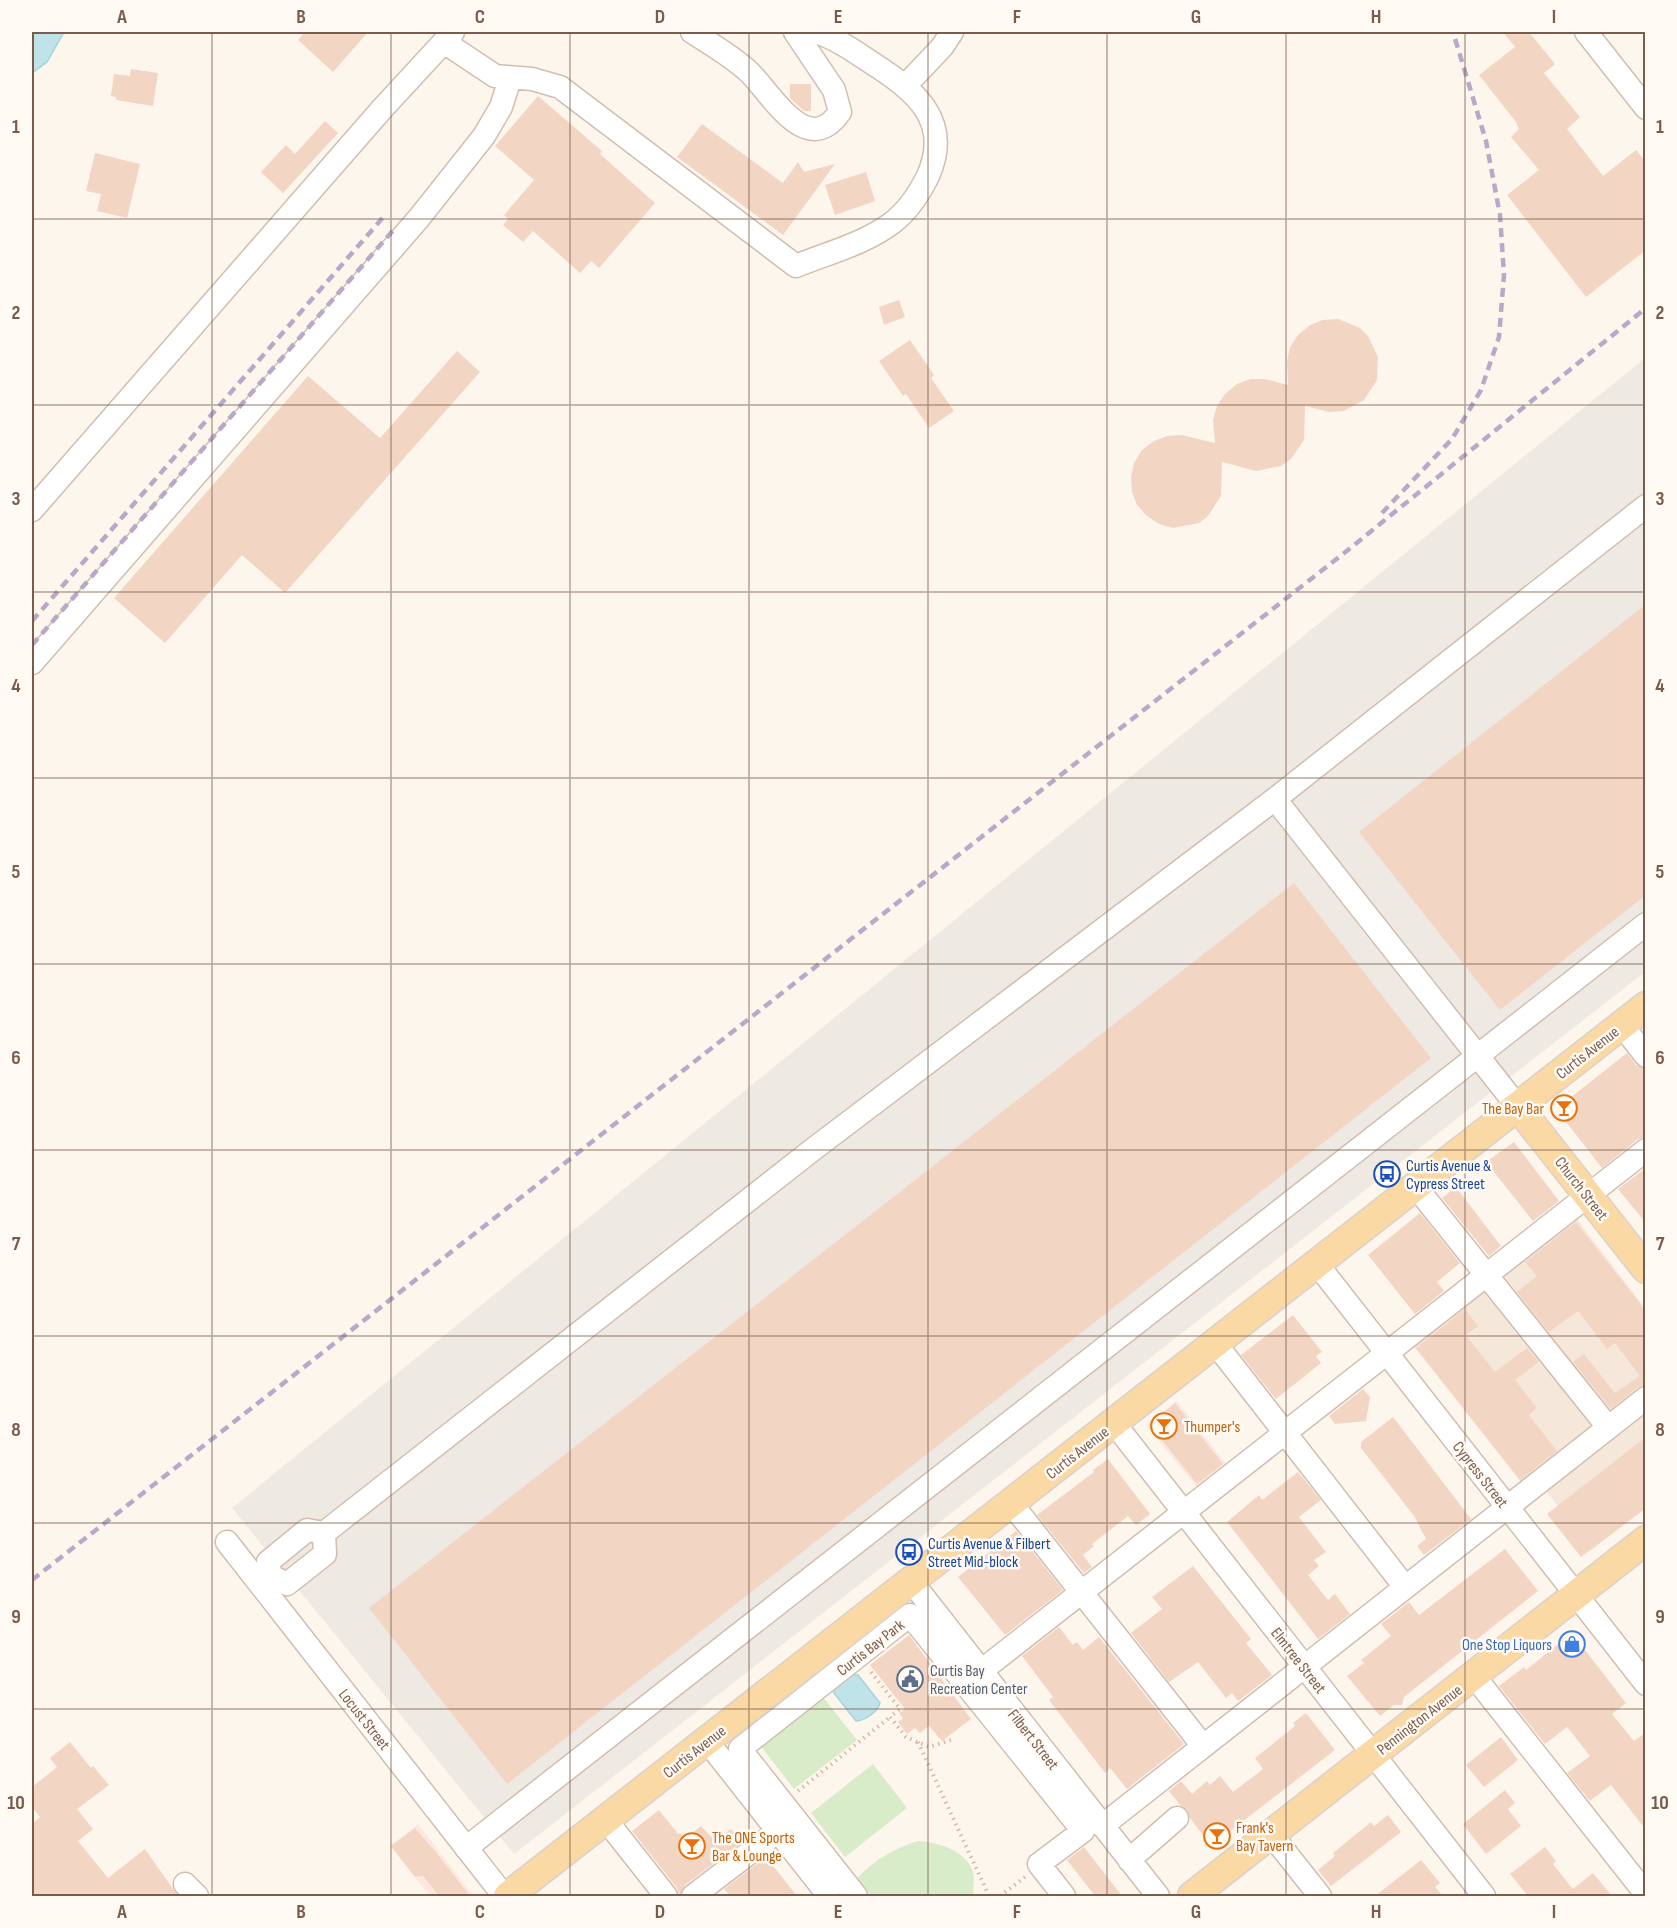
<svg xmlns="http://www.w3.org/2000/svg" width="1677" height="1928" viewBox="0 0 1677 1928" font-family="'Sofia Sans Condensed',sans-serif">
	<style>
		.residential { fill: #f5e8da }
		.commercial { fill: #fde8e0 }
		.industrial { fill: #efe9e4 }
		.green { fill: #d8ecc9 }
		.water { fill: #bfe3e8; stroke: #a5d3da; stroke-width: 1.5 }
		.building { fill: #f3d5c3 }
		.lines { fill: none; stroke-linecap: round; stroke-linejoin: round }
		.minor-casing { stroke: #d1beb0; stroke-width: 25 }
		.major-casing { stroke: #dad1cd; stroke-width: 31 }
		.path { stroke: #d9b8a5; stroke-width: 4; stroke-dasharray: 1.5 4.5; stroke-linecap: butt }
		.minor { stroke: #fff; stroke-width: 22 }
		.major { stroke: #fbd9a5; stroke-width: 28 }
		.rail { stroke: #b9a8c9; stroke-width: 4.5; stroke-dasharray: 9 6; stroke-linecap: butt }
		.grid { fill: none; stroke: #7a5c4d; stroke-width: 1.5; stroke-opacity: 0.55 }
		.labels { text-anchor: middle; stroke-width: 5; stroke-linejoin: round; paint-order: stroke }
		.street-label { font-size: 16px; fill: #7a5c4d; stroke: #fffaf3 }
		.food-label { font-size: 16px; fill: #c56008; stroke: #fffaf3; text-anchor: start }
		.transit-label { font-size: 16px; fill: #164399; stroke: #fffaf3; text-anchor: start }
		.shop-label { font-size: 16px; fill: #366cbe; stroke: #fffaf3; text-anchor: end }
		.service-label { font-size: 16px; fill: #4e5e75; stroke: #fffaf3; text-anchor: start }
		.neatline { fill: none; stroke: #7a5c4d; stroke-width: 2 }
		.grid-label { font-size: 20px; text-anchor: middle; font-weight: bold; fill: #7a5c4d }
	</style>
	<rect width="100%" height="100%" fill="#fdf6ec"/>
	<!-- residential -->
	<path class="residential" d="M1573 1214 1645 1308V1392L1610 1420 1497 1273Z
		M1484 1283 1599 1429 1524 1486 1410 1342Z
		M1645 1407V1508L1592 1550 1543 1487Z"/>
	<!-- commercial -->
	<path class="commercial" d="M1177 1401 1227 1465 1198 1489 1146 1425Z
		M418 1824 472 1894 468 1896H430L390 1846Z"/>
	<!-- industrial -->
	<path class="industrial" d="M1645 358V972L514 1854 232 1508Z"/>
	<!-- green -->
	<path class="green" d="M818 1691 857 1740 794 1789 756 1740Z
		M873 1764 907 1808 845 1857 811 1813Z
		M918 1841C939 1842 971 1852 974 1877 974 1883 973 1890 973 1896H872L857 1878C876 1859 893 1849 918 1841Z"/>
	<!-- water -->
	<path class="water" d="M32 32H64L47 62 32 73Z
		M851 1675H858L880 1703C878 1711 865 1721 856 1721L834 1693V1688Z"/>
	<!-- building -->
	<path class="building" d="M305 32H368L333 72 298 40Z
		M1503 32H1529L1555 64 1544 73 1580 117 1567 129 1603 176 1636 150 1646 162V250L1586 297 1507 195 1539 170 1511 137 1519 129 1516 122 1479 75 1515 47Z
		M131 69 158 73 153 106 116 100V97L111 96 114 74 130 76Z
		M790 84H811V111H804L790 98Z
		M538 96 602 151 600 154 655 203 599 268 591 261 580 273 533 231 523 242 503 225 508 219 504 215 534 180 495 146Z
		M325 121 338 133 283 193 261 172 286 145 295 154Z
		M702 124 783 183 798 162 804 172 835 164 783 235 677 157Z
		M95 153 140 164 127 218 97 211 101 194 86 191Z
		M866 172 875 201 835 215 825 185Z
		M899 300 905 317 884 325 879 307Z
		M1338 319 1360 328 1368 336 1378 357 1377 380 1364 400 1344 411 1329 412 1305 406 1304 440 1291 459 1281 466 1256 471 1222 462 1221 496 1208 516 1199 523 1173 528 1159 524 1147 516 1137 505 1132 492 1131 477 1134 463 1142 450 1154 441 1167 436 1182 435 1215 443 1213 420 1217 406 1225 394 1237 384 1250 379H1265L1288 385 1287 361 1290 347 1298 335 1310 325 1323 320Z
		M910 340 934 375 931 378 954 411 929 428 906 394 903 396 879 361Z
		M457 351 480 372 285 593 242 555 165 643 114 598 308 376 380 438Z
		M1646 604V895L1500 1010 1359 832Z
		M1294 883 1431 1058 507 1784 369 1608Z
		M1627 1053 1636 1065 1646 1069V1137L1638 1139 1602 1168 1556 1109Z
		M1514 1142 1559 1201 1533 1221 1486 1162Z
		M1646 1168V1223L1618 1189Z
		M1456 1187 1501 1246 1489 1256 1442 1198Z
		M1420 1213 1460 1263 1437 1282 1444 1291 1415 1314 1368 1255Z
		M1576 1222 1646 1311V1385L1638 1387 1611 1409 1573 1362 1584 1354 1615 1393 1640 1376 1615 1343 1607 1349 1578 1311 1549 1332 1517 1292 1537 1276 1525 1262Z
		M1465 1309 1478 1326 1466 1335 1495 1372 1527 1348 1539 1362 1515 1380 1537 1408 1529 1415 1557 1451 1520 1480 1416 1348Z
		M1293 1315 1322 1352 1316 1356 1321 1363 1276 1399 1241 1355Z
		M1363 1389 1370 1397 1366 1421 1335 1424 1329 1416Z
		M1175 1403 1223 1464 1197 1484 1149 1424Z
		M1393 1417 1471 1519 1424 1555 1417 1546 1426 1539 1414 1516 1361 1448V1442Z
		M1646 1437V1508L1581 1557 1547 1514Z
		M1108 1459 1150 1514 1136 1525 1128 1516 1092 1544 1094 1546 1083 1555 1092 1567 1084 1573 1037 1515 1094 1472 1093 1470Z
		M1298 1472 1321 1500 1299 1517 1326 1552 1314 1560 1319 1566 1308 1575 1328 1600 1335 1594 1350 1614 1318 1639 1227 1522 1259 1495 1262 1500Z
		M1016 1531 1063 1590 1005 1635 958 1577Z
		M1505 1549 1538 1591 1404 1697 1402 1705H1394L1380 1716 1347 1676 1364 1663 1361 1660 1391 1636 1381 1624 1409 1602 1419 1615Z
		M1193 1566 1251 1639 1246 1643 1272 1675 1238 1701 1232 1693 1226 1698 1198 1662 1169 1682 1131 1633 1162 1609 1152 1597Z
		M1059 1627 1073 1645 1077 1642 1083 1650 1099 1637 1184 1744 1127 1789 1110 1768 1105 1773 1049 1700 1053 1697 1022 1656Z
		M1572 1633 1626 1703 1612 1714 1634 1741 1646 1732V1830L1611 1785 1590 1801 1567 1773 1590 1756 1567 1727 1545 1744 1499 1686 1524 1667 1526 1670Z
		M909 1635 971 1719 942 1741 929 1726 920 1733 915 1728 907 1734 898 1722 903 1718 899 1713 905 1709 870 1665Z
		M1306 1713 1335 1750 1211 1846 1190 1818 1187 1810 1180 1805 1169 1791 1181 1781 1192 1794 1207 1781 1210 1785 1220 1776 1233 1792 1263 1769 1255 1758 1295 1726 1293 1723Z
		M1501 1737 1518 1760 1484 1787 1466 1765Z
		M70 1742 91 1768 93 1766 109 1785 77 1809 93 1829 78 1841 108 1878 145 1849 178 1896H32V1824L40 1817 32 1807V1787L57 1767 50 1758Z
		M1505 1790 1515 1803 1508 1809 1521 1826 1486 1854 1463 1824Z
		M659 1810 678 1834 680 1833 685 1839 701 1826 715 1841 731 1829 742 1842 685 1885 680 1896 677 1888 632 1831Z
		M1388 1815 1401 1832 1331 1886 1318 1870 1335 1856 1333 1853 1371 1822 1374 1826Z
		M415 1828 435 1851 470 1896H439L423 1876 415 1877 391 1846Z
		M1084 1847 1122 1896H1095L1067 1860Z
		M1545 1847 1556 1861 1553 1864 1573 1889 1593 1873 1612 1896H1528L1510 1874Z
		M766 1857 797 1896H730L724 1889Z
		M1421 1860 1440 1883 1435 1887 1443 1896H1375Z"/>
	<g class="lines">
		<!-- minor casing -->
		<g class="minor-casing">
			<path id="minor" d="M692 32C711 44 732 56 749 72 771 93 807 160 840 112L834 90 795 32
				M1586 32 1646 108
				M444 42 495 76 532 79 560 87 796 266C828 253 864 244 892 223 908 211 919 194 928 176 953 120 914 90 872 63 854 51 837 39 816 32
				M906 85 942 47 952 32
				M32 510 382 109 453 32
				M32 663 419 218 484 136 501 107 510 79
				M1275 799 1518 1107
				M1621 1024 1646 1056
				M1416 1187 1608 1427
				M1317 1264 1646 1684
				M1215 1343 1405 1587
				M1114 1423 1484 1896
				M1011 1503 1203 1746
				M227 1542 504 1896
				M271 1576 268 1562 307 1530 324 1533 811 1151 1275 799 1646 506
				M271 1576 287 1584 325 1554 324 1533
				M911 1581 1158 1896
				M981 1671 1646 1150
				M1474 1676 1646 1894
				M707 1741 829 1896
				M606 1820 666 1896
				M1102 1826 1646 1398
				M1271 1834 1320 1896
				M466 1848 1646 924
				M1129 1860 1177 1818
				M185 1884 197 1896
				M693 1896 778 1831
				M856 1896 740 1749 910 1615 1083 1831 1039 1864 1064 1896"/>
		</g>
		<!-- major casing -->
		<g class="major-casing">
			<path id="major" d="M1518 1107 1646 1269
				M508 1896 1646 1006
				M1192 1896 1646 1540"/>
		</g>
		<!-- path -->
		<path class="path" d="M871 1672 900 1709 890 1717 906 1737 929 1747 954 1739
			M918 1742 989 1896
			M798 1791 890 1717
			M1000 1896 1025 1877"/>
		<!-- minor -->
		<use href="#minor" class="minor"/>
		<!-- major -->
		<use href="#major" class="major"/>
		<!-- rail -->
		<path class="rail" d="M1382 513 1452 439 1481 390 1499 337 1504 275 1500 215 1486 141 1453 32
			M32 621 386 214
			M32 645 396 227
			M32 1580 1343 554 1646 308"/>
	</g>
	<!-- grid -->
	<path class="grid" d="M212 32V1896M391 32V1896M570 32V1896M749 32V1896M928 32V1896M1107 32V1896M1286 32V1896M1465 32V1896M32 219H1646M32 405H1646M32 592H1646M32 778H1646M32 964H1646M32 1150H1646M32 1336H1646M32 1523H1646M32 1709H1646"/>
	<!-- icons -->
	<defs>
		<g id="bar-ring" transform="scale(1.35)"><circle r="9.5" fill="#fffaf3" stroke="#e8710a" stroke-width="1.5"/><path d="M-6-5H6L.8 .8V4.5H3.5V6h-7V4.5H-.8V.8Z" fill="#e8710a"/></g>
		<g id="bus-ring" transform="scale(1.35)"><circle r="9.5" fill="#fffaf3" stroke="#1a4fb4" stroke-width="1.5"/><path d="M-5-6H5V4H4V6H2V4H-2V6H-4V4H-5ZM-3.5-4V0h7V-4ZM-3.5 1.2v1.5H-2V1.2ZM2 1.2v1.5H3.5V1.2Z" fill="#1a4fb4"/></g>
		<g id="shop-ring" transform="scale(1.35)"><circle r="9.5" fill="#fffaf3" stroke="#3f7fe0" stroke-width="1.5"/><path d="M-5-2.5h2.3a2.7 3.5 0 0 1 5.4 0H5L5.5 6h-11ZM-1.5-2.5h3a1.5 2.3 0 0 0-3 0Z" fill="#3f7fe0"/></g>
		<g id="civic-ring" transform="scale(1.35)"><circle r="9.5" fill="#fffaf3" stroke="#5c6f8a" stroke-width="1.5"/><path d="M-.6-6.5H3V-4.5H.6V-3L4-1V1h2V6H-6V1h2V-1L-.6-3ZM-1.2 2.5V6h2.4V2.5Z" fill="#5c6f8a"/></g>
	</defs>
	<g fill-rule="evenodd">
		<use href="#bar-ring" x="1564" y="1108"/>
		<use href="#bus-ring" x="1387" y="1174"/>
		<use href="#bar-ring" x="1164" y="1426"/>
		<use href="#bus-ring" x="909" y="1552"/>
		<use href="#shop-ring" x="1572" y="1644"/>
		<use href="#civic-ring" x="910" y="1679"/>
		<use href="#bar-ring" x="1217" y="1836"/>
		<use href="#bar-ring" x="692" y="1846"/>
	</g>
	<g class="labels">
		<!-- street labels -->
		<g class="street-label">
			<text transform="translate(1587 1052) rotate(-38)" y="6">Curtis Avenue</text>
			<text transform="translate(1582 1188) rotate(52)" y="6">Church Street</text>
			<text transform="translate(1077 1452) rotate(-38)" y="6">Curtis Avenue</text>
			<text transform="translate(1481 1474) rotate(52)" y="6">Cypress Street</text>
			<text transform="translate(870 1647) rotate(-38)" y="6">Curtis Bay Park</text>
			<text transform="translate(1299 1660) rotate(52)" y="6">Elmtree Street</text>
			<text transform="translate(365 1719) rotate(52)" y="6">Locust Street</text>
			<text transform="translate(1419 1719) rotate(-38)" y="6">Pennington Avenue</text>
			<text transform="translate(1034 1739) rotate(52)" y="6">Filbert Street</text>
			<text transform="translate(694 1751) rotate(-38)" y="6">Curtis Avenue</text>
		</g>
		<!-- food labels -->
		<g class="food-label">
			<text x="1544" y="1114" text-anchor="end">The Bay Bar</text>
			<text x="1184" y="1432">Thumper's</text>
			<text x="1236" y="1833">Frank's<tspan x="1236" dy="18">Bay Tavern</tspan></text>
			<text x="712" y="1843">The ONE Sports<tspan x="712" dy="18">Bar &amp; Lounge</tspan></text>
		</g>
		<!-- transit labels -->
		<g class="transit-label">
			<text x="1406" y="1171">Curtis Avenue &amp;<tspan x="1406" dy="18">Cypress Street</tspan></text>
			<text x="928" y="1549">Curtis Avenue &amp; Filbert<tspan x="928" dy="18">Street Mid-block</tspan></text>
		</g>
		<!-- shop labels -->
		<g class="shop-label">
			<text x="1552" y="1650">One Stop Liquors</text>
		</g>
		<!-- service labels -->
		<g class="service-label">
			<text x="930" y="1676">Curtis Bay<tspan x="930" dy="18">Recreation Center</tspan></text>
		</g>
	</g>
	<!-- border -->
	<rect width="1677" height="1928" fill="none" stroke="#fffaf3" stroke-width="66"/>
	<rect x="33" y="33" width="1611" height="1862" class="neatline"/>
	<g class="grid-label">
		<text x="122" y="23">A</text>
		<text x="301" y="23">B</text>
		<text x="480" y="23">C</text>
		<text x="660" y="23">D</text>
		<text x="838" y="23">E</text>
		<text x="1017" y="23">F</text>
		<text x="1196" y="23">G</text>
		<text x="1376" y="23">H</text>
		<text x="1554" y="23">I</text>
		<text x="16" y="133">1</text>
		<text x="1660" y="133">1</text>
		<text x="16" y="319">2</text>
		<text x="1660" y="319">2</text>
		<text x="16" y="505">3</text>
		<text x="1660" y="505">3</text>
		<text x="16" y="692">4</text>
		<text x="1660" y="692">4</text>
		<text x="16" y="878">5</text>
		<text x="1660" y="878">5</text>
		<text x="16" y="1064">6</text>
		<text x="1660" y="1064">6</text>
		<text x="16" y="1250">7</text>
		<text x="1660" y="1250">7</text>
		<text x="16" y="1436">8</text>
		<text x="1660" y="1436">8</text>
		<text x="16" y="1623">9</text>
		<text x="1660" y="1623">9</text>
		<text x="16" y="1809">10</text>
		<text x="1660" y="1809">10</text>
		<text x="122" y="1918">A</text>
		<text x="301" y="1918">B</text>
		<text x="480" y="1918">C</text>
		<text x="660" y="1918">D</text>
		<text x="838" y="1918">E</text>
		<text x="1017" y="1918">F</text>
		<text x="1196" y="1918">G</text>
		<text x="1376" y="1918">H</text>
		<text x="1554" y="1918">I</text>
	</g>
</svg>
